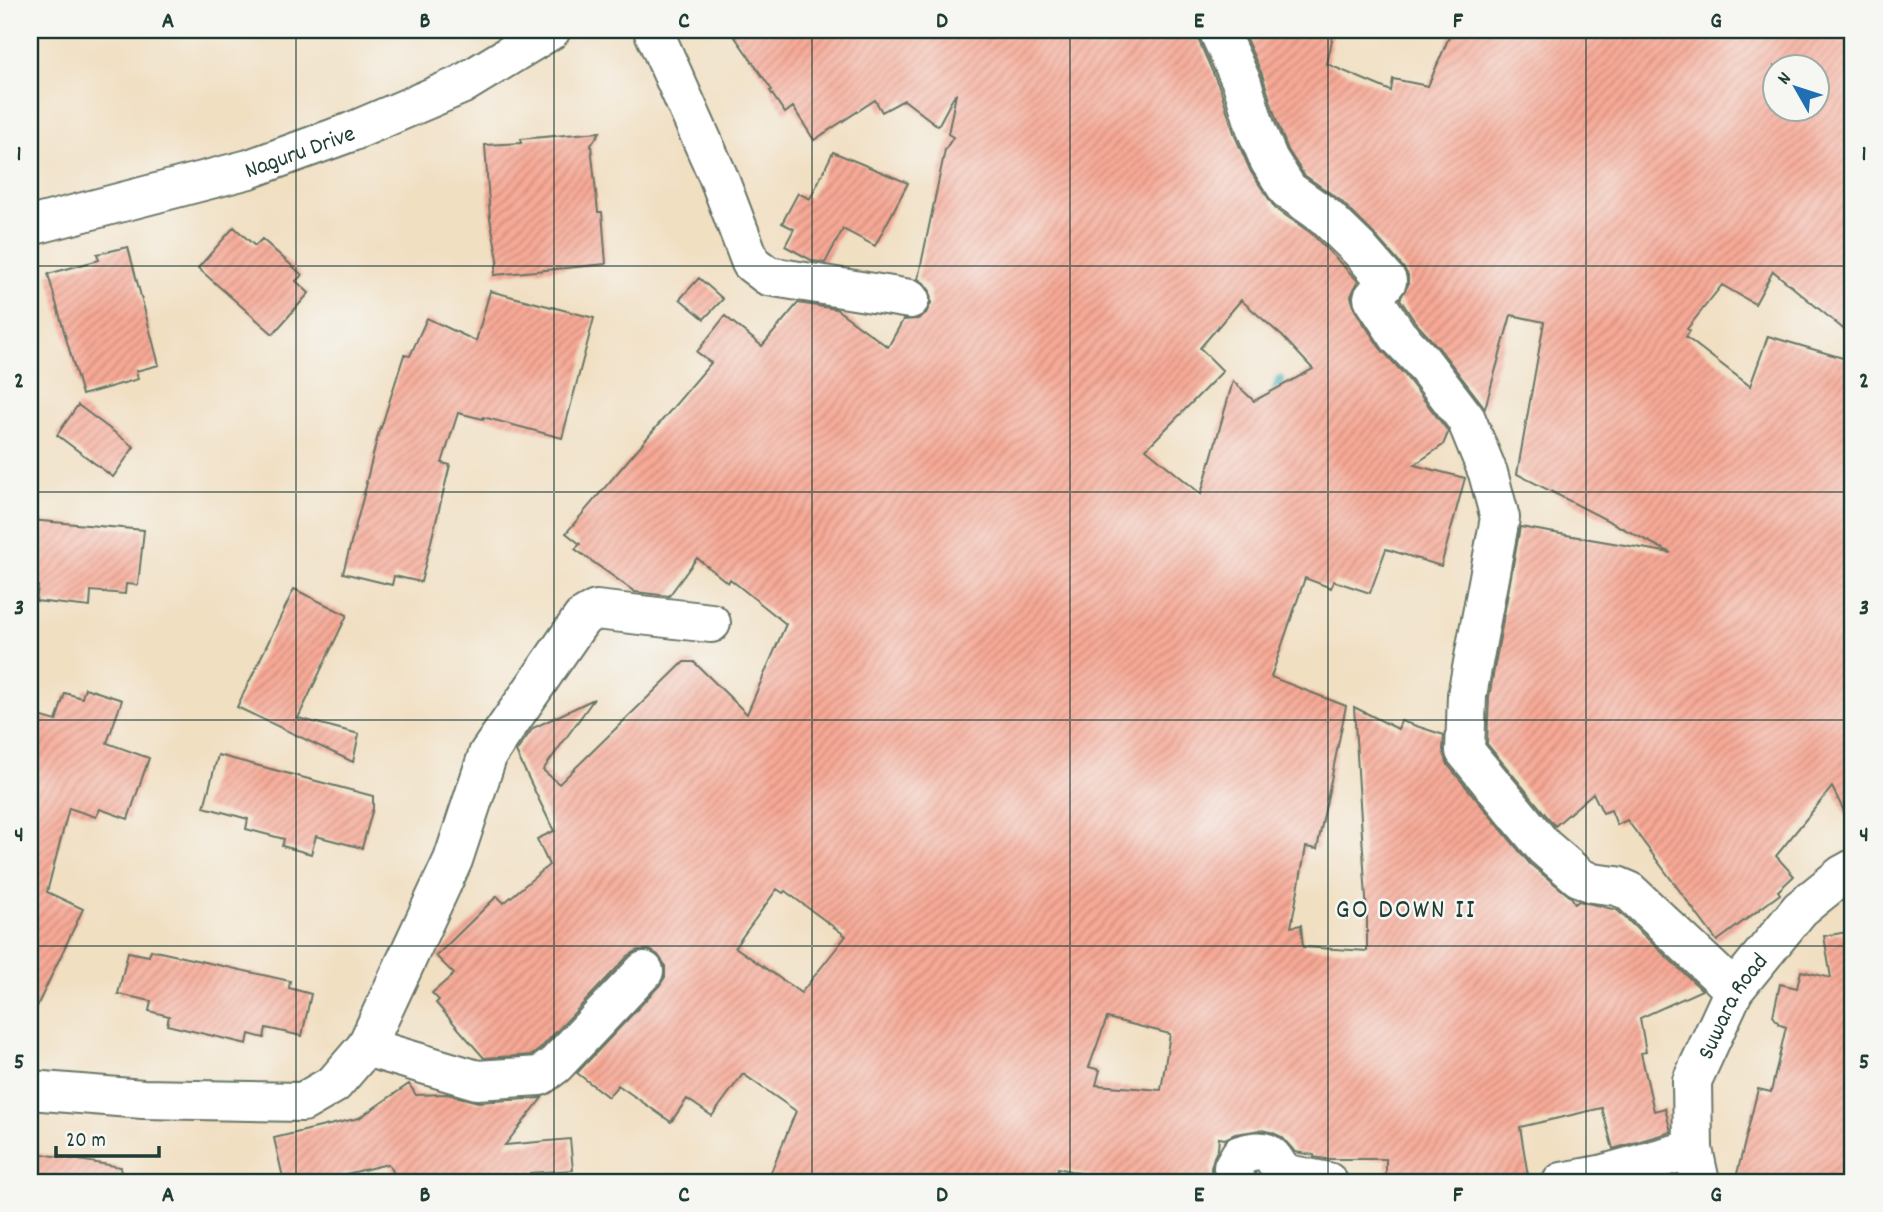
<svg xmlns="http://www.w3.org/2000/svg" width="1883" height="1212" viewBox="0 0 1883 1212" font-family="Dekko,sans-serif">
	<style>
		.lines { fill: none; stroke-linecap: round; stroke-linejoin: round }
		.stream { stroke: #40b0bc; stroke-width: 10 }
		.building { fill: url(#building-hatch); fill-rule: evenodd }
		.minor-casing { stroke: #687666; stroke-width: 42 }
		.tertiary-casing { stroke: #687666; stroke-width: 42 }
		.minor { stroke: #fff; stroke-width: 38 }
		.tertiary { stroke: #fff; stroke-width: 38 }
		.grid { fill: none; stroke: #1f3d34; stroke-width: 2; stroke-opacity: 0.55 }
		.labels { text-anchor: middle; stroke-width: 5; stroke-linejoin: round; paint-order: stroke }
		.street-label { font-size: 24px; fill: #1f3d34; stroke: #f6f6f2 }
		.quarter-label { font-size: 28px; letter-spacing: 2px; fill: #1f3d34; stroke: #f6f6f2 }
		.neatline { fill: none; stroke: #1f3d34; stroke-width: 2.5 }
		.grid-label { font-size: 23px; text-anchor: middle; font-weight: bold; fill: #1f3d34 }
	</style>
	<defs>
		<pattern id="building-hatch" width="6" height="6" patternUnits="userSpaceOnUse" patternTransform="scale(1.75)"><rect width="6" height="6" fill="#f8a996"/><path d="M-1 1l2-2M0 6l6-6M5 7l2-2" fill="none" stroke="#c88b7b"/></pattern>
	</defs>
	<rect width="100%" height="100%" fill="#f6f6f2"/>
	<filter id="ink" filterUnits="userSpaceOnUse"><feTurbulence type="fractalNoise" baseFrequency=".0143" numOctaves="2"/><feDisplacementMap in="SourceGraphic" scale="14" xChannelSelector="R" yChannelSelector="G"/><feConvolveMatrix kernelMatrix="1 2 1 2 8 2 1 2 1" color-interpolation-filters="sRGB"/></filter>
	<filter id="wash" filterUnits="userSpaceOnUse"><feTurbulence type="fractalNoise" baseFrequency=".00686" numOctaves="4" result="noise"/><feDisplacementMap in="SourceGraphic" scale="28" xChannelSelector="R" yChannelSelector="G"/><feGaussianBlur stdDeviation="1.57" result="paint"/><feColorMatrix in="noise" values="0 0 0 0 0 0 0 0 0 0 0 0 0 0 0 0 0 1.4 0 .05"/><feComposite in="paint" operator="in"/></filter>
	<g filter="url(#wash)">
		<rect width="100%" height="100%" fill="#f1dfc2"/>
		<g class="lines">
			<!-- stream -->
			<path class="stream" d="M1274 400 1280 380"/>
		</g>
		<g id="blocks">
			<!-- building -->
			<path class="building" d="M730 30H1196L1198 39 1221 91 1235 136 1251 172 1275 208 1311 233 1358 281 1351 296 1355 310 1380 348 1404 374 1447 430 1448 433 1443 445 1414 465 1465 478 1441 566 1386 549 1370 593 1334 581 1331 588 1305 578 1271 677 1346 706 1317 849 1306 847 1291 927 1301 925 1303 947 1367 951V915L1354 707 1398 729 1401 721 1444 735 1443 750 1448 765 1530 864 1572 898 1575 904 1579 901 1617 910 1702 990 1640 1018 1646 1052 1641 1053 1654 1111 1665 1108 1671 1132 1613 1149 1602 1108 1520 1127 1529 1182H1386V1159H1325L1314 1157V1155L1295 1152 1282 1137 1271 1132 1261 1130 1235 1134 1225 1139 1219 1138 1218 1149 1214 1157 1211 1168 1212 1182H1160L1095 1177 1058 1168 1056 1182H767L796 1111 743 1074 712 1116 687 1099 671 1122 618 1085 608 1097 577 1073 660 985 665 977V965L658 955 650 950H638L628 956 540 1049 532 1055 484 1058 436 1003 439 1000 432 993 454 974 436 956 497 896 504 903 549 865 537 839 554 831 516 752 533 728 594 699 543 770 559 784 684 662H694L747 714 786 624 730 579 728 583 697 558 669 596 635 592 575 549 580 544 566 533 711 363 697 352 725 316 762 346 798 303 836 309 888 347 903 320 918 319 926 313 931 303 930 291 924 283 918 279 945 150 953 137 948 134 956 94H955L938 126 904 100 882 112 875 100 814 140 793 107 785 113 770 91 772 90ZM1241 300 1282 336 1313 369 1254 401 1233 381 1201 494 1146 449 1223 371 1200 348ZM777 889 783 893 785 891 846 936 801 993 735 947ZM1107 1018 1170 1034 1161 1090 1096 1085 1100 1070 1089 1067Z
				M1242 30H1334L1327 64 1391 91 1393 79 1428 86 1452 30H1853V337L1773 271 1755 304 1722 285 1687 329 1690 331 1686 337 1750 386 1768 336 1853 361V829L1832 787 1776 856 1794 876 1778 891 1780 894 1717 941 1627 820 1617 825 1611 810 1603 813 1593 793 1555 826 1487 744 1489 697 1520 527 1671 553 1517 474 1544 322 1511 315 1485 408 1438 347 1415 322 1400 299 1408 285V275L1403 267 1375 235 1340 200 1304 175 1288 150 1277 122 1262 74ZM1774 66H1816V108H1774Z
				M600 132 591 145 598 212H602L606 264 494 275 498 259 490 218 485 145 521 143V139Z
				M833 152 908 183 875 246 843 229 825 263 813 261 785 246 794 229 782 223 798 193 810 199Z
				M234 227 255 246 262 239 291 265 302 275 296 281 309 293 273 334 198 268Z
				M128 247 159 365 136 371 138 379 82 395 48 274 99 260 97 254Z
				M699 278 723 299 704 319 680 299Z
				M490 291 594 318 562 438 483 417V419L458 413 442 463 450 465 421 582 394 576 392 585 343 573 367 483H366L380 427 381 428 404 355 410 356 427 318 476 341Z
				M78 405 134 447 113 477 57 435Z
				M30 520 144 530 138 585 126 584 125 594 91 591 90 607 36 601 38 586 30 585Z
				M294 589 347 615 298 718 359 734 353 762 237 707Z
				M85 688 122 700 107 743 149 758 128 819 100 809 96 817 69 808 47 892 83 909 30 1021V713L56 721 65 693 82 698Z
				M218 755 373 796V808L362 848 316 836 311 854 282 846 284 839 246 829 248 819 204 807Z
				M1853 931V1182H1735L1758 1089 1771 1092 1786 1027 1780 1025 1773 1016 1780 984 1797 988 1801 971 1831 978 1824 936Z
				M151 950 290 981 289 988 311 994 302 1036 266 1028 264 1038 249 1034 247 1044 167 1025 169 1016 149 1011 151 1001 118 994 128 952 149 956Z
				M409 1084 416 1095 447 1094 478 1102 542 1098 505 1145 570 1139 573 1170 530 1173V1182H400L388 1164 313 1182H284L274 1138 359 1118Z
				M30 1152 121 1167 119 1182H30Z"/>
		</g>
	</g>
	<g filter="url(#ink)">
		<use href="#blocks" fill-opacity="0" stroke="#687666" stroke-width="2"/>
		<g class="lines">
			<!-- minor casing -->
			<g class="minor-casing">
				<g id="minor">
					<path d="M653 30 718 176 751 263 768 276 910 299"/>
					<path d="M1218 30 1242 83 1256 129 1269 160 1288 190 1325 216 1359 249 1387 281 1373 298 1398 336 1421 360 1466 419 1488 473 1500 518 1467 695 1465 751 1544 847 1579 877 1592 883 1617 886 1629 891 1734 990"/>
					<path d="M366 1047 477 1080 540 1076 555 1065 644 971"/>
					<path d="M30 1090 143 1099 303 1102 334 1084 366 1047 453 860 488 754 582 618 596 610 711 623"/>
					<path d="M1282 1173 1328 1182"/>
					<path d="M1237 1182 1234 1180 1233 1167 1240 1155C1265 1148 1270 1150 1282 1173"/>
					<path d="M1562 1182 1600 1175 1693 1149"/>
					<path id="s1" d="M1700 1182 1693 1149 1692 1081 1734 990 1800 909 1842 875 1853 869"/>
				</g>
			</g>
			<!-- tertiary casing -->
			<g class="tertiary-casing">
				<g id="tertiary">
					<path id="s2" d="M30 226 249 169 351 132 461 85 551 30"/>
				</g>
			</g>
			<!-- minor -->
			<use href="#minor" class="minor"/>
			<!-- tertiary -->
			<use href="#tertiary" class="tertiary"/>
		</g>
	</g>
	<!-- grid -->
	<path class="grid" d="M296 30V1182M554 30V1182M812 30V1182M1070 30V1182M1328 30V1182M1586 30V1182M30 266H1853M30 492H1853M30 720H1853M30 946H1853"/>
	<g class="labels">
		<!-- street labels -->
		<g class="street-label">
			<text dy="8" stroke="none"><textPath href="#s2" startOffset="280">Naguru Drive</textPath></text>
			<text dy="8" stroke="none"><textPath href="#s1" startOffset="187">Suwara Road</textPath></text>
		</g>
		<!-- quarter labels -->
		<g class="quarter-label">
			<text x="1406" y="917">GO DOWN II</text>
		</g>
	</g>
	<!-- margin -->
	<rect width="1883" height="1212" fill="none" stroke="#f6f6f2" stroke-width="77"/>
	<!-- north arrow -->
	<g transform="translate(1796 88) rotate(309)"><circle r="33" fill="#f6f6f2" stroke="#a0aca6" stroke-width="2"/>
	<path d="M0-5L12 26L0 18L-12 26Z" fill="#1f6fb2"/>
	<text y="-10" font-size="19" font-weight="bold" text-anchor="middle" fill="#1f3d34">N</text>
	</g>
	<!-- scale -->
	<path d="M56 1146v10h103v-10" fill="none" stroke="#1f3d34" stroke-width="3.5"/>
	<text x="66" y="1146" font-size="21" fill="#1f3d34" stroke="#f6f6f2" stroke-width="5" paint-order="stroke">20 m</text>
	<rect x="38" y="38" width="1806" height="1136" class="neatline"/>
	<g class="grid-label">
		<text x="168" y="27">A</text>
		<text x="425" y="27">B</text>
		<text x="684" y="27">C</text>
		<text x="942" y="27">D</text>
		<text x="1199" y="27">E</text>
		<text x="1458" y="27">F</text>
		<text x="1716" y="27">G</text>
		<text x="19" y="160">1</text>
		<text x="1864" y="160">1</text>
		<text x="19" y="387">2</text>
		<text x="1864" y="387">2</text>
		<text x="19" y="614">3</text>
		<text x="1864" y="614">3</text>
		<text x="19" y="841">4</text>
		<text x="1864" y="841">4</text>
		<text x="19" y="1068">5</text>
		<text x="1864" y="1068">5</text>
		<text x="168" y="1201">A</text>
		<text x="425" y="1201">B</text>
		<text x="684" y="1201">C</text>
		<text x="942" y="1201">D</text>
		<text x="1199" y="1201">E</text>
		<text x="1458" y="1201">F</text>
		<text x="1716" y="1201">G</text>
	</g>
</svg>
